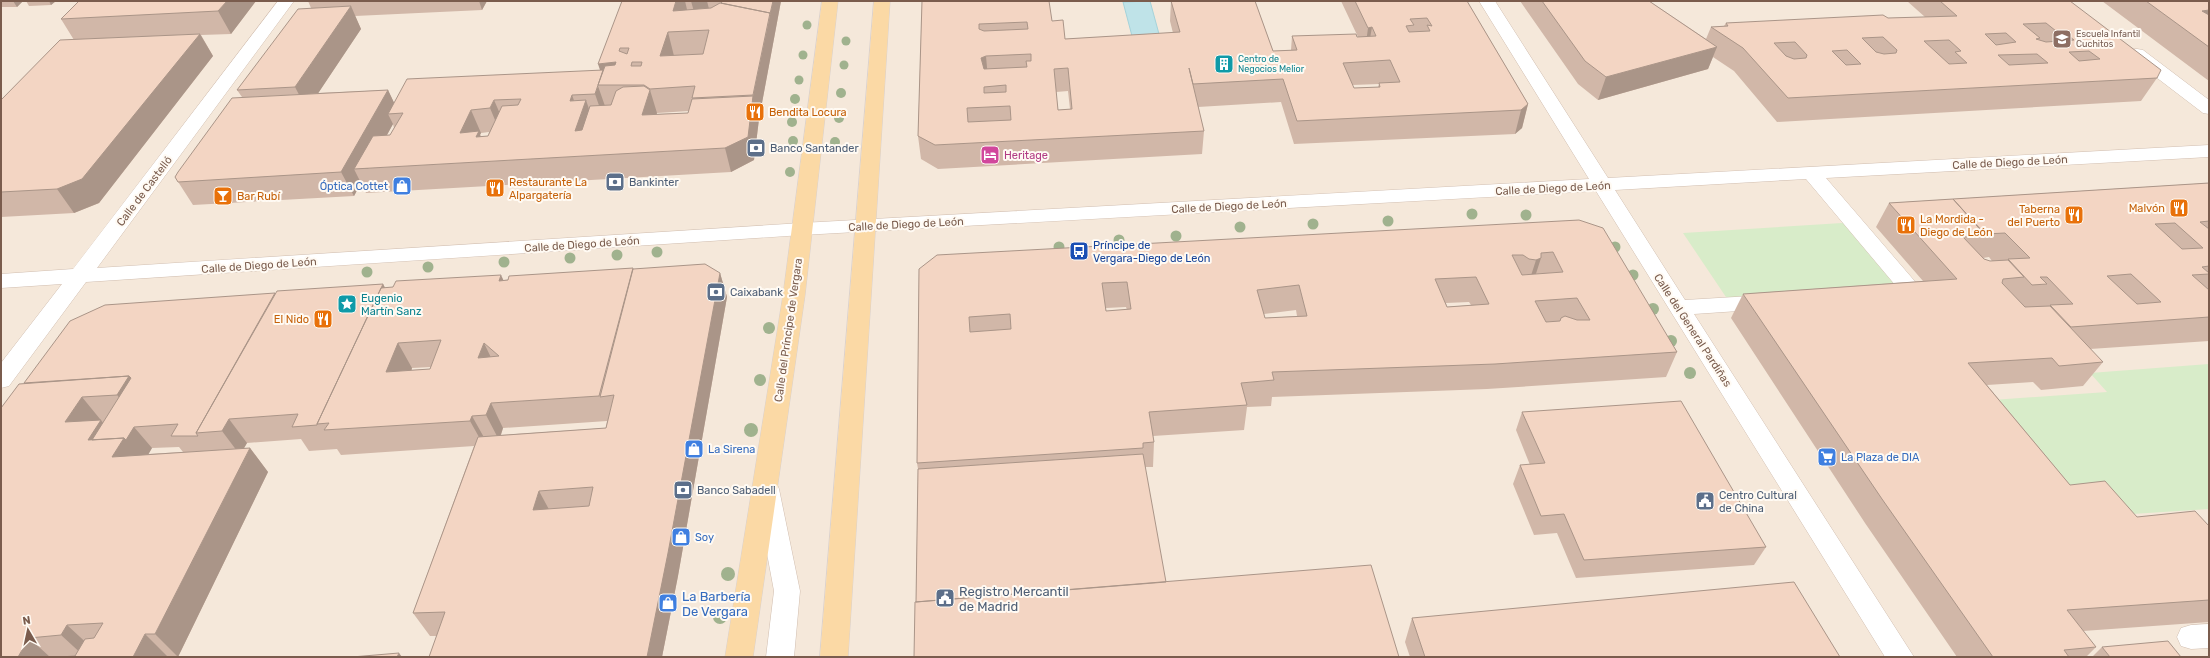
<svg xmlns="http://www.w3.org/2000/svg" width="2210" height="658" viewBox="0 0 2210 658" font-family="Rubik,sans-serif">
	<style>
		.residential { fill: #f5e8da }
		.green { fill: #d8ecc9 }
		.water { fill: #bfe3e8; stroke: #a5d3da }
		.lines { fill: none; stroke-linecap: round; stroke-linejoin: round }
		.minor-casing { stroke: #d1beb0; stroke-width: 1 }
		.major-casing { stroke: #dad1cd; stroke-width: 1 }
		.minor { fill: #fff; fill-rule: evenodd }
		.major { fill: #fbd9a5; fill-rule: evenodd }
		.tree { fill: #a0b28e }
		.wall { fill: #d1b7a8; fill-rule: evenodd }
		.shaded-wall { fill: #aa9588 }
		.building { fill: #f3d5c3; stroke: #aa9588; fill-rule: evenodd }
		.labels { text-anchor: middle; stroke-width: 4; stroke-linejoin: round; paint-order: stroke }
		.far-education-label { font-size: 9px; fill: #785e54; stroke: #fffaf3; text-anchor: start }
		.far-culture-label { font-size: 9px; fill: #0d838f; stroke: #fffaf3; text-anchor: start }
		.food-label { font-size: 11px; fill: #c56008; stroke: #fffaf3; text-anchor: start }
		.service-label { font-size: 11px; fill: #4e5e75; stroke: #fffaf3; text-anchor: start }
		.hotel-label { font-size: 11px; fill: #b23c85; stroke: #fffaf3; text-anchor: start }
		.street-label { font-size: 11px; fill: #7a5c4d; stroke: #fffaf3 }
		.shop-label { font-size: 11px; fill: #366cbe; stroke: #fffaf3; text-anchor: start }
		.transit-label { font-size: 11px; fill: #164399; stroke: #fffaf3; text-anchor: start }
		.culture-label { font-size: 11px; fill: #0d838f; stroke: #fffaf3; text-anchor: start }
		.near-service-label { font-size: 13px; fill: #4e5e75; stroke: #fffaf3; text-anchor: start }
		.near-shop-label { font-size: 13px; fill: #366cbe; stroke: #fffaf3; text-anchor: start }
	</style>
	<rect width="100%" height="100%" fill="#fdf6ec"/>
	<!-- residential -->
	<path class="residential" d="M1 1H2209V657H1Z"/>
	<!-- green -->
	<path class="green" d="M1858 222 1921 296 1734 309 1683 233Z
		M2209 364V509L2117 515 2055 495 1978 401 2107 392 2090 373Z"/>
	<!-- water -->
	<path class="water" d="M1150 1 1159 34 1132 36 1123 2Z"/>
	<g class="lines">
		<!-- minor casing -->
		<g class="minor-casing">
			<path id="minor" d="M278 1H294L97 268 802 223 1589 179 1479 1H1495L1608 178 2209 145V157L1826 178 1924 292 1921 297 1896 300 1888 298 1885 293 1888 288 1896 286 1806 179 1615 190 1685 300 1768 295 1776 297 1779 302 1776 307 1768 309 1694 314 1914 657H1885L1596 191 802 235 86 282 9 386 1 388V363L62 284 1 288V274L73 269Z
				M2137 49 2143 50 2209 100V114L2203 113 2131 58 2129 54 2131 50Z
				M767 479 776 482 779 489 800 591 794 657H766L774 591 755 489 758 482Z
				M2209 624V648L2191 649 2181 646 2177 637 2181 628 2191 625Z"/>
		</g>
		<!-- major casing -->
		<g class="major-casing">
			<path id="major" d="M822 1H838L805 295 753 657H725L783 295Z
				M874 1H890L848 657H820Z"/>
		</g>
		<!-- minor -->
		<use href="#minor" class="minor"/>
		<!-- major -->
		<use href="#major" class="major"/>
	</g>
	<!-- trees -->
	<g class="tree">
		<circle cx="807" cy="25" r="4.5"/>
		<circle cx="846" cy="41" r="4.5"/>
		<circle cx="803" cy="55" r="4.5"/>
		<circle cx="844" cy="65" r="4.5"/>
		<circle cx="799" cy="80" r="4.5"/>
		<circle cx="841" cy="93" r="5"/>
		<circle cx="795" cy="99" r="5"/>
		<circle cx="839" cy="118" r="5"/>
		<circle cx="792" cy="122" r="5"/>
		<circle cx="793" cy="141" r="5"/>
		<circle cx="835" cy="142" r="5"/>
		<circle cx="790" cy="172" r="5"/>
		<circle cx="1472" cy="214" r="5.5"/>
		<circle cx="1526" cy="215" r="5.5"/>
		<circle cx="1388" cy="221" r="5.5"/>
		<circle cx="1313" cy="224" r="5.5"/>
		<circle cx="1240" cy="227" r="5.5"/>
		<circle cx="1176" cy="236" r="5.5"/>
		<circle cx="1119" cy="240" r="5.5"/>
		<circle cx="1059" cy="247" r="5.5"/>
		<circle cx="1615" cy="247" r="5.5"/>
		<circle cx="657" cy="252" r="5.5"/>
		<circle cx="617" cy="255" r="5.5"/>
		<circle cx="570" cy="258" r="5.5"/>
		<circle cx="504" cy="262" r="5.5"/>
		<circle cx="428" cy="267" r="5.5"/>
		<circle cx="367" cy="272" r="5.5"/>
		<circle cx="1633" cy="275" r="5.5"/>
		<circle cx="1653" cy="309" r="6"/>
		<circle cx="769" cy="328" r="6"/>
		<circle cx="1671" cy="341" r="6"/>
		<circle cx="1690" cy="373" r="6"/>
		<circle cx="760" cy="380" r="6"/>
		<circle cx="751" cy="430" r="7"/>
		<circle cx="728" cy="574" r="7"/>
		<circle cx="720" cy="617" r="7"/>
	</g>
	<!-- wall -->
	<path class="wall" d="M1 1H23L17 7H1Z
		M26 1H56L51 5 29 6Z
		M256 1 231 34 201 35 213 56 99 203 74 213 1 217V100L74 40 61 19Z
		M308 1H487L482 10 355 16 361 29 318 93 388 90 394 103 600 70 622 1H781L759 119 754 160 731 172 366 193 361 183 354 196 193 205 175 177 242 97 237 90 311 8ZM689 111 688 113 656 114 657 113ZM393 124 394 128 390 135H387ZM489 132 488 136H481L480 135 481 133Z
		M922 1 1052 21 1065 39 1173 33 1170 21 1171 1H1255L1273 51 1291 50 1292 36 1358 37 1341 1H1467L1528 104 1522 128 1515 134 1294 144 1281 102 1198 107 1204 131 1202 154 938 169 921 159 918 136ZM1379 84 1378 87 1354 88 1352 85ZM1068 91 1070 109 1058 110 1056 92Z
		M1520 1H1649L1706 39 1711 27 1724 26 1726 23 1925 17 1907 1H2070L2157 78 2141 101 1777 122 1734 71 1713 57 1708 69 1598 100 1578 84Z
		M2102 1H2209V81Z
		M2209 183V341L2090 349 2103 362 2083 386 2041 390 2033 382 1987 385 2070 485 2137 517 2208 525 2209 524V622L2083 631 2096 647 2086 657H1957L1865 523 1731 318 1743 294 1923 281 1876 227 1889 203ZM1989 257 1992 261H1990L1984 259 1983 258Z
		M1579 220 1677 352 1666 377 1487 389 1272 397 1271 406 1247 407 1244 430 1153 436 1154 442 1153 467H1146L916 602 918 469 917 463 919 269ZM1469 302 1471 305 1447 307 1446 303ZM1126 307 1127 310 1106 311V308ZM1296 310 1297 316 1265 318 1264 314Z
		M633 268V269L720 273 727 297 678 576 662 657H429L437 636H430L413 613 474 446 341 455 337 449 309 451 301 439 247 443 244 448H250L268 472 178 657H1L24 383 275 293 383 284 385 288 504 280ZM431 367 430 369 412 370V368ZM607 421 606 428 501 435 503 428ZM179 447 183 452 148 454 152 448Z
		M1522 412 1766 547 1754 565 1576 578 1557 533 1534 535 1513 484 1520 465H1530L1516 430Z
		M1412 618 1840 657H1410L1405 642Z
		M2102 647 2181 657H2092Z"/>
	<!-- shaded-wall -->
	<path class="shaded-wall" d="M13 1H23L17 7Z
		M49 1H56L51 5Z
		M227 1H256L231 34 218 11Z
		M479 1H487L482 10Z
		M676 1H685L689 18 673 11Z
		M691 1H707L709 9 696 19Z
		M773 1H781L759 119 754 160 731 172 725 148 753 96Z
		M351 6 361 29 307 110 295 87Z
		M2209 10V29L2202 11Z
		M1372 27 1368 50 1365 51 1368 28Z
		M668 32 674 56H660Z
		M2065 33 2052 56 2047 57 2061 35Z
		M200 34 213 56 99 203 74 213 57 189Z
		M1717 47 1708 69 1598 100 1606 77Z
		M986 56 988 79 983 81 981 58Z
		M616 62 623 85 602 76 598 64Z
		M598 86 606 109 603 117 595 94Z
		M388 90 399 113 388 114 393 124 368 169H354L361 183 354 196 341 172Z
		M650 90 657 113 649 138 642 115Z
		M572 95 580 117 586 100 594 124 583 154 575 131 570 101Z
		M494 100 504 123 500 132 490 108Z
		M1528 104 1522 128 1515 134 1521 110Z
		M471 110 481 133 480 135 489 155 460 133Z
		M1541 258 1533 283 1528 285 1536 260Z
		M720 273 727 297 678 576 662 657H647Z
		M501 275 513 300 499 281Z
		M383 284 396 308 329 423Z
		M398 343 412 368 401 397 386 372Z
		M484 343 496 368 478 358Z
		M129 376 149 400 137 419 117 395Z
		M82 397 118 441 90 442 65 422Z
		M491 403 503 428 499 440 486 415Z
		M472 416 486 441 484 446 470 421Z
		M229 419 247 443 240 455 222 431Z
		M134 427 152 448 144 462 112 457 124 438Z
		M250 448 268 472 178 657 155 634Z
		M539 491 552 515 533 510Z
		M67 625 92 648 85 657 61 635Z
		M145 634 168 657H133Z
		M29 638 50 657H18Z
		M399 653 402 657H397Z"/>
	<!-- building -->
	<path class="building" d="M79 1H227L218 11 61 19Z
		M622 1H676L673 11 711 8 720 3 770 13 753 95 692 98 695 86 650 89 644 85H598L605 66 615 65 616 62 598 64ZM709 30 703 54 660 56 668 32ZM620 48H629L627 54 619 51ZM632 62H642L641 66H631Z
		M723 1H773L770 14V13L721 3Z
		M922 1H1049L1052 21 1063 20 1065 39 1180 32 1171 1H1255L1273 51 1297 50 1292 36 1356 34 1357 37 1376 36 1372 27 1368 28 1355 1H1467L1528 104 1521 110 1297 121 1283 79 1193 84 1189 68 1204 131 935 145 918 136ZM1427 18 1432 26 1427 25 1430 31 1409 32 1406 26 1414 25 1410 19ZM1027 22 1028 29 984 31 979 29V24ZM1031 54V61H1026L1027 67 984 69 981 58 986 56ZM1390 60 1400 82 1379 83 1380 87 1354 88 1343 63ZM1068 68 1072 109 1058 110 1054 69ZM1006 85V92L984 93V87ZM1010 106 1011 120 968 122 967 108Z
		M1542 1H1649L1717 47 1606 77 1585 61Z
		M1940 1H2070L2161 70 2157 78 1788 98 1743 48 1711 27 1728 26 1726 23 1883 15 1888 18 1957 16ZM2046 23 2061 35 2065 33 2074 40 2046 42 2036 39 2040 38 2023 24ZM2006 33 2016 42 1996 45 1985 34ZM1883 37 1897 50 1896 53 1884 54 1876 52 1862 38ZM1949 40 1961 51 1955 52 1967 63 1949 64 1924 41ZM1795 42 1807 55 1806 58 1794 59 1786 56 1774 43ZM1847 50 1861 64 1846 65 1832 51ZM2089 51 2100 59 2079 61 2069 52ZM2037 54 2048 63 2009 65 1998 55Z
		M2146 1H2209V10L2202 11 2209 15V47Z
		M351 6 295 87 237 90 298 9Z
		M200 34 82 179 57 189 1 192V100L60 40Z
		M603 70 595 94 572 95 570 101 586 100 575 131 582 130 590 106 611 105 616 91 623 87 644 86 650 90 642 115 688 113 692 99 753 96 748 137 725 148 354 169 373 136 390 135 403 113 388 114 407 79ZM521 99 518 105 502 106 488 136 476 137 479 131 460 133 471 110 490 108 494 100Z
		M388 90 341 172 178 182 175 177 178 172 232 98Z
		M2209 183V221L2200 222 2209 229V266L2202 267 2209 273V274L2192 275 2209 290V317L2071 327 2050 305 2073 304 2047 277H2040L2047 284 2032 285 2008 259 2030 258 2005 233 1985 234 1953 199ZM2175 223 2203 248 2182 249 2155 224ZM2131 274 2161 302 2137 304 2107 276Z
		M1953 199 1985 235 1963 237 1984 259 1990 261 2008 260 2024 277 2003 279 2002 283 2025 307 2050 306 2103 362 2059 366 2052 358 1968 363 2070 485 2105 481 2137 517 2195 511 2209 526V600L2067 610 2096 647 2064 650 2069 657H1993L1882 499 1743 294 1957 279 1889 203Z
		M1579 220 1603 228 1677 352 1495 364 1272 372 1274 380 1241 383 1247 405 1149 412 1154 442 1143 443V448L917 463 919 269 937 255ZM1553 252 1563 272 1522 275 1512 255H1523L1529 259 1536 260 1541 258V253ZM1476 277 1489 304 1447 307 1435 279ZM1127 282 1131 309 1106 311 1102 283ZM1299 285 1307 316 1265 318 1257 290ZM1577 298 1590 320H1577L1565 316 1561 318 1560 321 1546 322 1535 301ZM1010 314 1011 329 970 332 969 317Z
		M705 264 720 273 668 553 647 657H429L445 612 413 613 478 437 606 428 614 395 600 397 633 269ZM593 487 589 506 533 510 539 491Z
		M633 268 599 396 491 403 486 415 472 416 470 421 324 430 329 423 317 424 381 288 393 287 396 281 501 275 499 281 508 280 509 276ZM441 340 430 369 386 372 398 343ZM484 343 499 356 478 358Z
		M383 284 317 424V425L292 427 298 414 229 419 222 431 196 433 277 291Z
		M275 293 196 433 198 436H171L178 424 134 427 126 440 124 438 92 440 131 378 129 376 24 383 70 321 105 305Z
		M129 376 117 395 82 397 65 422 101 420 88 440 124 438 112 457 250 448 155 634H145L133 657H60L75 656 85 639 94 638 103 623 67 625 61 635 29 638 18 657H1V408L19 384Z
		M1681 401 1766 547 1584 560 1564 514 1541 516 1520 465 1545 463 1522 412Z
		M1143 454 1166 582 916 602 918 469Z
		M1371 565 1399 657H914L915 602Z
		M1794 582 1840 657H1425L1412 618Z
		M2168 641 2181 657H2110L2102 647Z
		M399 653 397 657H352Z"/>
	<!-- icons -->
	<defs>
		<g id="school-square" transform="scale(1)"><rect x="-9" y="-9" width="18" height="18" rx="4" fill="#8d6e63" stroke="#fffaf3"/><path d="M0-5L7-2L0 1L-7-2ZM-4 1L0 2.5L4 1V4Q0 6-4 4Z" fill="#fff"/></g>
		<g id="building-square" transform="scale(1)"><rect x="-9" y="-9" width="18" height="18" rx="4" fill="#0f9aa8" stroke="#fffaf3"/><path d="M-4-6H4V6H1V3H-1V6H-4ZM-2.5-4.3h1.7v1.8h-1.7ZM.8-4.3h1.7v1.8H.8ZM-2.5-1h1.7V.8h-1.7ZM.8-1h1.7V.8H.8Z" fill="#fff"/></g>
		<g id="restaurant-square" transform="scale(1)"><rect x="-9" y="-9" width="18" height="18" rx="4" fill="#e8710a" stroke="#fffaf3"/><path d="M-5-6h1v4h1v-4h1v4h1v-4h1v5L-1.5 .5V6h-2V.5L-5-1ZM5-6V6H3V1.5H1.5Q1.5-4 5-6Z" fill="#fff"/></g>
		<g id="bank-square" transform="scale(1)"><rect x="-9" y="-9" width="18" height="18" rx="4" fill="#5c6f8a" stroke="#fffaf3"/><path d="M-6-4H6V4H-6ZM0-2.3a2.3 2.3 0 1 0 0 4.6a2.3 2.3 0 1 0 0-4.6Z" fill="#fff"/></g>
		<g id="hotel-square" transform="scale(1)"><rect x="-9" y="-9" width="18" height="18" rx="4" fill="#d1479c" stroke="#fffaf3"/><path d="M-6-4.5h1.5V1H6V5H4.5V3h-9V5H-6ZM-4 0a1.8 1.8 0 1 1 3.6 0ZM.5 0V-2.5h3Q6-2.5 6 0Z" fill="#fff"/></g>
		<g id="shop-square" transform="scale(1)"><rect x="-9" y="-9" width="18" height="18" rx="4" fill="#3f7fe0" stroke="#fffaf3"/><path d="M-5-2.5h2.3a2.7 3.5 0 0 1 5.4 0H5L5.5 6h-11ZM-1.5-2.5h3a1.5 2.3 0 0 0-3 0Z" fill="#fff"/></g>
		<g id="bar-square" transform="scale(1)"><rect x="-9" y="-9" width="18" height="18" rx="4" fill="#e8710a" stroke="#fffaf3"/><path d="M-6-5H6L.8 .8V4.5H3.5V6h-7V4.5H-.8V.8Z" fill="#fff"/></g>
		<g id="bus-square" transform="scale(1)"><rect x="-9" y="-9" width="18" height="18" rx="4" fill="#1a4fb4" stroke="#fffaf3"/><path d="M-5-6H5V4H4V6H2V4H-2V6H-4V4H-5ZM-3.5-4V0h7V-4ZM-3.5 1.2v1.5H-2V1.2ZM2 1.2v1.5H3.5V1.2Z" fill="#fff"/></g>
		<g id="sight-square" transform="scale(1)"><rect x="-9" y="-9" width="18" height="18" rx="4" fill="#0f9aa8" stroke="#fffaf3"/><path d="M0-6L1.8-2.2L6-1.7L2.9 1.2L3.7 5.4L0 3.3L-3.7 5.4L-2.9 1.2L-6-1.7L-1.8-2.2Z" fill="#fff"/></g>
		<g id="supermarket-square" transform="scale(1)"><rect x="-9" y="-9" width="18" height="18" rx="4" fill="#3f7fe0" stroke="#fffaf3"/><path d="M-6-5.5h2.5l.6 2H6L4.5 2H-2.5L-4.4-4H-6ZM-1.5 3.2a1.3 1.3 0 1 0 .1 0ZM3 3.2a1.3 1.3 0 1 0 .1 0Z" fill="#fff"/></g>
		<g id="civic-square" transform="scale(1)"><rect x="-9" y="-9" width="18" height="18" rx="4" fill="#5c6f8a" stroke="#fffaf3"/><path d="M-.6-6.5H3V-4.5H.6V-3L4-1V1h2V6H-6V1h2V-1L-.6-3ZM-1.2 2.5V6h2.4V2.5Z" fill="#fff"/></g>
	</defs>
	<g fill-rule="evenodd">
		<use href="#school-square" x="2062" y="39"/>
		<use href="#building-square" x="1224" y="64"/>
		<use href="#restaurant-square" x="755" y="112"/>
		<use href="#bank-square" x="756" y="148"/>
		<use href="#hotel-square" x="990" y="155"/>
		<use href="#bank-square" x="615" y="182"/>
		<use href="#shop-square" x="402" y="186"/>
		<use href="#restaurant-square" x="495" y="188"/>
		<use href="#bar-square" x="223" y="196"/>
		<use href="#restaurant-square" x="2179" y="208"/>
		<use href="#restaurant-square" x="2074" y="215"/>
		<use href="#restaurant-square" x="1906" y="225"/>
		<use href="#bus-square" x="1079" y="251"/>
		<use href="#bank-square" x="716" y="292"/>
		<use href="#sight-square" x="347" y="304"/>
		<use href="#restaurant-square" x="323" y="319"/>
		<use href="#shop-square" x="694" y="449"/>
		<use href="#supermarket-square" x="1827" y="457"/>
		<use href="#bank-square" x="683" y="490"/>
		<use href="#civic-square" x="1705" y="501"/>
		<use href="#shop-square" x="681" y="537"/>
		<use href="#civic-square" x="945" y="598"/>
		<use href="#shop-square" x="668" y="603"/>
	</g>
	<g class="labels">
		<!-- far-education labels -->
		<g class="far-education-label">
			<text x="2076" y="37">Escuela Infantil<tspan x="2076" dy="10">Cuchitos</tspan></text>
		</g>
		<!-- far-culture labels -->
		<g class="far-culture-label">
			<text x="1238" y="62">Centro de<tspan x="1238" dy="10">Negocios Melior</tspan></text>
		</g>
		<!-- food labels -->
		<g class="food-label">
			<text x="769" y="116">Bendita Locura</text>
			<text x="509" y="186">Restaurante La<tspan x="509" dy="13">Alpargatería</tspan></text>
			<text x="237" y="200">Bar Rubí</text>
			<text x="2165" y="212" text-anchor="end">Malvón</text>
			<text x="2060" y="213" text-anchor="end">Taberna<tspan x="2060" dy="13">del Puerto</tspan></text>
			<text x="1920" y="223">La Mordida -<tspan x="1920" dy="13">Diego de León</tspan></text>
			<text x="309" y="323" text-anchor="end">El Nido</text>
		</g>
		<!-- service labels -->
		<g class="service-label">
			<text x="770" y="152">Banco Santander</text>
			<text x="629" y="186">Bankinter</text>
			<text x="730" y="296">Caixabank</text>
			<text x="697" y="494">Banco Sabadell</text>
			<text x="1719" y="499">Centro Cultural<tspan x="1719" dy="13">de China</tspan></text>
		</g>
		<!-- hotel labels -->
		<g class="hotel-label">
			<text x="1004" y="159">Heritage</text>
		</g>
		<!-- street labels -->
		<g class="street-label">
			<text transform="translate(2010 162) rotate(-3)" y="4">Calle de Diego de León</text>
			<text transform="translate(1553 188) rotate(-3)" y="4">Calle de Diego de León</text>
			<text transform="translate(144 191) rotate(-53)" y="4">Calle de Castelló</text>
			<text transform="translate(1229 206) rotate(-3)" y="4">Calle de Diego de León</text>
			<text transform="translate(906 224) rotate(-3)" y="4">Calle de Diego de León</text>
			<text transform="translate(582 244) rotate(-4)" y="4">Calle de Diego de León</text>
			<text transform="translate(259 265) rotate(-4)" y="4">Calle de Diego de León</text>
			<text transform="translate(788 330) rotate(-82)" y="4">Calle del Príncipe de Vergara</text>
			<text transform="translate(1693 330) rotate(57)" y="4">Calle del General Pardiñas</text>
		</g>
		<!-- shop labels -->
		<g class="shop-label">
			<text x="388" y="190" text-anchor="end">Óptica Cottet</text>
			<text x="708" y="453">La Sirena</text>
			<text x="1841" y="461">La Plaza de DIA</text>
			<text x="695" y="541">Soy</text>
		</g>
		<!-- transit labels -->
		<g class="transit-label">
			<text x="1093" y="249">Príncipe de<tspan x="1093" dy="13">Vergara-Diego de León</tspan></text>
		</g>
		<!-- culture labels -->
		<g class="culture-label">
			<text x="361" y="302">Eugenio<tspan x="361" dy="13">Martín Sanz</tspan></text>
		</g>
		<!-- near-service labels -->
		<g class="near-service-label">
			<text x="959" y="596">Registro Mercantil<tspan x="959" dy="15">de Madrid</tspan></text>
		</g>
		<!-- near-shop labels -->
		<g class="near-shop-label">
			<text x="682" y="601">La Barbería<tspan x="682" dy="15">De Vergara</tspan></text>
		</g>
	</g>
	<!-- border -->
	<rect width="2210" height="658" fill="none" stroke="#7a5c4d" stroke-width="4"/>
	<!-- north arrow -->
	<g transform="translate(28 630) rotate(351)" stroke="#fffaf3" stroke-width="3" paint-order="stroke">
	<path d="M0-3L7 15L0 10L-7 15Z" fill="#7a5c4d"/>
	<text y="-6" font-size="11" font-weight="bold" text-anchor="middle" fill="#7a5c4d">N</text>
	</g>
</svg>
